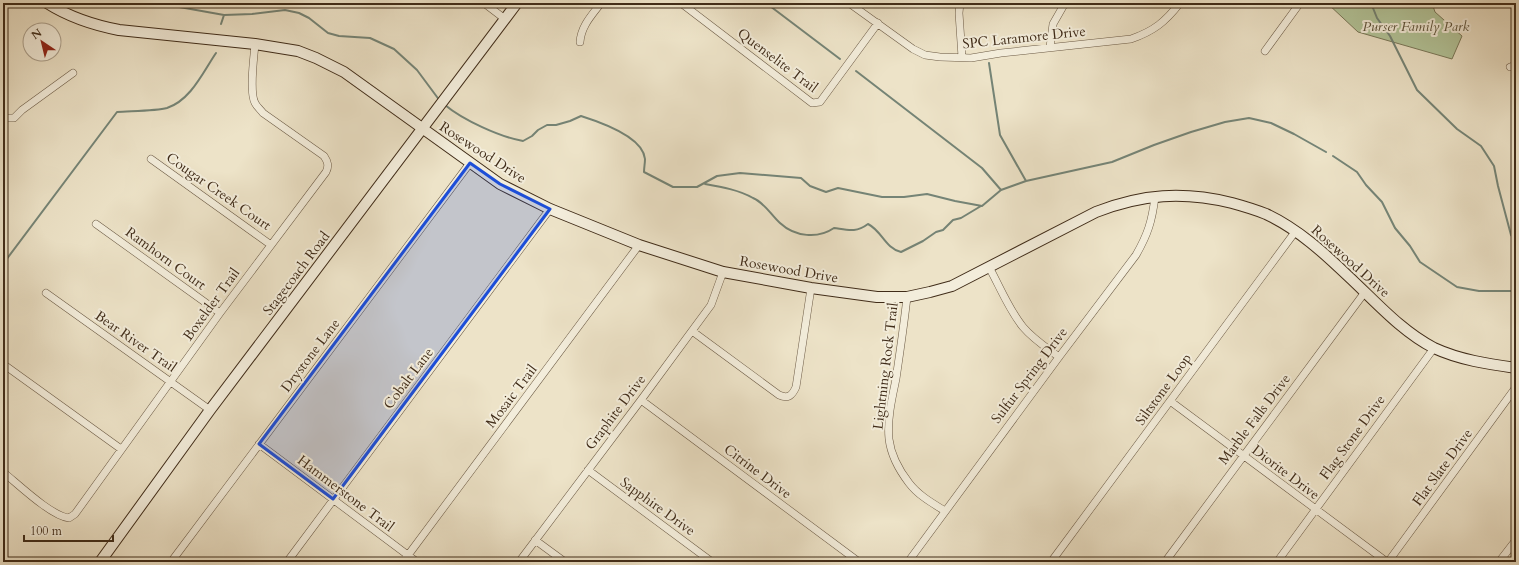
<svg xmlns="http://www.w3.org/2000/svg" width="1519" height="565" viewBox="0 0 1519 565" font-family="Cardo,serif">
	<style>
		.park { fill: #b3c59a; stroke: #7a785a }
		.lines { fill: none; stroke-linecap: round; stroke-linejoin: round }
		.stream { stroke: #758476; stroke-width: 2 }
		.street-casing { stroke: #6b5a45; stroke-width: 8 }
		.secondary-casing { stroke: #402c19; stroke-width: 12 }
		.street { stroke: #f3eddb; stroke-width: 7 }
		.secondary { stroke: #f3eddb; stroke-width: 10 }
		.marked { fill: #1d4ed8; fill-opacity: 0.2; stroke: #1d4ed8; stroke-width: 3; stroke-linejoin: round }
		.labels { text-anchor: middle; stroke-width: 4; stroke-linejoin: round; paint-order: stroke }
		.park-label { font-size: 14px; font-style: italic; fill: #5d5239; stroke: #f3eddb }
		.street-label { font-size: 14px; fill: #402c19; stroke: #f3eddb }
	</style>
	<rect width="100%" height="100%" fill="#ede3c8"/>
	<filter id="stains"><feTurbulence type="fractalNoise" baseFrequency=".005" numOctaves="4"/><feColorMatrix values="0 0 0 0 .2 0 0 0 0 .09 0 0 0 0 .02 0 0 0 .5 -.17"/></filter>
	<radialGradient id="worn" r=".72"><stop offset=".6" stop-color="#630" stop-opacity="0"/><stop offset="1" stop-color="#630" stop-opacity=".3"/></radialGradient>
	<!-- park -->
	<path class="park" d="M1327 3H1432L1435 12 1462 36 1452 59 1358 32Z"/>
	<g class="lines">
		<!-- stream -->
		<path class="stream" d="M157 3 224 15 252 14 285 10 299 13 309 18 328 33 339 36 370 38 394 49 417 70 440 101
			M766 3 840 59
			M1371 3 1377 18 1390 36 1417 90 1457 129 1481 146 1494 166 1498 186 1511 235 1516 241
			M187 8 188 3
			M221 24 224 15
			M989 63 1000 135 1026 181
			M856 71 982 168 1001 190
			M445 105C463 120 500 137 523 141L532 136 538 130 547 125H556L570 121 581 116C600 122 643 137 645 159 645 163 644 168 644 172L673 187H697L717 176 740 173 801 178 810 186 826 192 838 188 882 197H904L927 194 955 201 982 206 1001 190 1026 181 1112 162 1154 145 1191 132 1225 122 1249 118 1271 123 1294 134 1326 152
			M1333 156 1357 172 1366 185 1382 202 1395 228 1410 246 1420 262 1457 287 1479 291H1516
			M705 184C722 187 739 190 753 198 765 203 771 215 780 223 795 237 818 239 834 228 848 230 856 233 868 224 882 231 885 248 901 252L923 241 936 232 943 230 953 220 961 218 981 206
			M3 264 117 112C130 111 156 111 167 108 191 100 203 72 216 53"/>
		<!-- street casing -->
		<g class="street-casing">
			<path id="street" d="M484 3 505 19
				M681 3 812 103 820 102 878 23
				M849 3 913 49 925 55 940 57 971 58 1001 53 1131 39C1154 31 1165 22 1180 3
				M960 3 959 13 962 57
				M580 42C581 26 592 15 601 3
				M1050 47 1053 24 1065 3
				M1265 51 1300 3
				M1510 67 1516 65
				M3 117 5 118H14L22 110 73 73
				M151 159 271 245
				M96 224 220 313
				M989 267C1000 287 1009 310 1023 327 1033 339 1047 348 1059 357
				M46 293 210 410
				M907 297C904 325 900 351 896 379 892 398 887 419 889 439 891 456 899 470 909 483 918 495 932 503 945 511
				M692 331 779 395C788 399 792 396 796 387L811 288
				M3 364 121 449
				M641 400 859 562
				M1170 401 1387 562
				M259 444 417 562
				M588 470 712 562
				M3 472C18 484 51 516 69 518L75 514 220 313 326 172C329 166 328 162 324 156L263 113C261 110 257 107 255 103 249 92 254 57 255 44
				M535 540 565 562
				M171 562 470 163
				M287 562 550 209
				M403 562 639 245
				M519 562 641 400 711 305 723 272
				M908 562 1059 357 1136 255C1148 234 1152 221 1155 197
				M1051 562 1295 232
				M1165 562 1365 292
				M1277 562 1434 348
				M1388 562 1516 387
				M1499 562 1516 540"/>
		</g>
		<!-- secondary casing -->
		<g class="secondary-casing">
			<path id="secondary" d="M47 3C69 17 93 25 119 30L255 44 298 51 316 58 344 72 500 184 550 209 639 245 723 272 811 288 877 297H907L930 292 952 286 1096 212C1142 194 1183 191 1232 203 1243 206 1256 210 1266 214 1298 229 1324 253 1348 276 1375 301 1401 331 1434 348 1460 360 1488 364 1516 368
				M100 562 210 410 517 3"/>
		</g>
		<!-- street -->
		<use href="#street" class="street"/>
		<!-- secondary -->
		<use href="#secondary" class="secondary"/>
	</g>
	<!-- marked area -->
	<path class="marked" d="M470 163 500 184 550 209 333 499 259 444Z"/>
	<g class="labels">
		<!-- park labels -->
		<g class="park-label">
			<text x="1416" y="31">Purser Family Park</text>
		</g>
		<!-- street labels -->
		<g class="street-label">
			<text transform="translate(1024 37) rotate(-6)" y="5">SPC Laramore Drive</text>
			<text transform="translate(778 60) rotate(37)" y="5">Quenselite Trail</text>
			<text transform="translate(483 152) rotate(33)" y="5">Rosewood Drive</text>
			<text transform="translate(219 191) rotate(35)" y="5">Cougar Creek Court</text>
			<text transform="translate(166 258) rotate(36)" y="5">Ramhorn Court</text>
			<text transform="translate(1351 261) rotate(42)" y="5">Rosewood Drive</text>
			<text transform="translate(789 269) rotate(10)" y="5">Rosewood Drive</text>
			<text transform="translate(296 273) rotate(-53)" y="5">Stagecoach Road</text>
			<text transform="translate(211 304) rotate(-54)" y="5">Boxelder Trail</text>
			<text transform="translate(136 341) rotate(35)" y="5">Bear River Trail</text>
			<text transform="translate(310 355) rotate(-53)" y="5">Drystone Lane</text>
			<text transform="translate(885 366) rotate(-83)" y="5">Lightning Rock Trail</text>
			<text transform="translate(1029 375) rotate(-53)" y="5">Sulfur Spring Drive</text>
			<text transform="translate(408 378) rotate(-53)" y="5">Cobalt Lane</text>
			<text transform="translate(1163 389) rotate(-54)" y="5">Siltstone Loop</text>
			<text transform="translate(511 396) rotate(-53)" y="5">Mosaic Trail</text>
			<text transform="translate(615 412) rotate(-53)" y="5">Graphite Drive</text>
			<text transform="translate(1254 419) rotate(-53)" y="5">Marble Falls Drive</text>
			<text transform="translate(1352 437) rotate(-54)" y="5">Flag Stone Drive</text>
			<text transform="translate(1442 467) rotate(-54)" y="5">Flat Slate Drive</text>
			<text transform="translate(758 471) rotate(37)" y="5">Citrine Drive</text>
			<text transform="translate(1286 472) rotate(37)" y="5">Diorite Drive</text>
			<text transform="translate(346 493) rotate(37)" y="5">Hammerstone Trail</text>
			<text transform="translate(658 506) rotate(36)" y="5">Sapphire Drive</text>
		</g>
	</g>
	<!-- margin -->
	<rect width="1519" height="565" fill="none" stroke="#ede3c8" stroke-width="16"/>
	<rect x="4" y="4" width="1511" height="557" fill="none" stroke="#402c19" stroke-width="2"/>
	<rect x="8" y="8" width="1503" height="549" fill="none" stroke="#402c19"/>
	<!-- north arrow -->
	<g transform="translate(42 42) rotate(325)"><circle r="19" fill="#f3eddb" stroke="#aba08d"/>
	<path d="M0-3L7 15L0 10L-7 15Z" fill="#8f2418"/>
	<text y="-6" font-size="11" font-weight="bold" text-anchor="middle" fill="#402c19">N</text>
	</g>
	<!-- scale -->
	<path d="M24 535v6h89v-6" fill="none" stroke="#402c19" stroke-width="2"/>
	<text x="30" y="535" font-size="12" fill="#402c19" stroke="#f3eddb" stroke-width="3" paint-order="stroke">100 m</text>
	<rect width="100%" height="100%" filter="url(#stains)"/>
	<rect width="100%" height="100%" fill="url(#worn)"/>
</svg>
